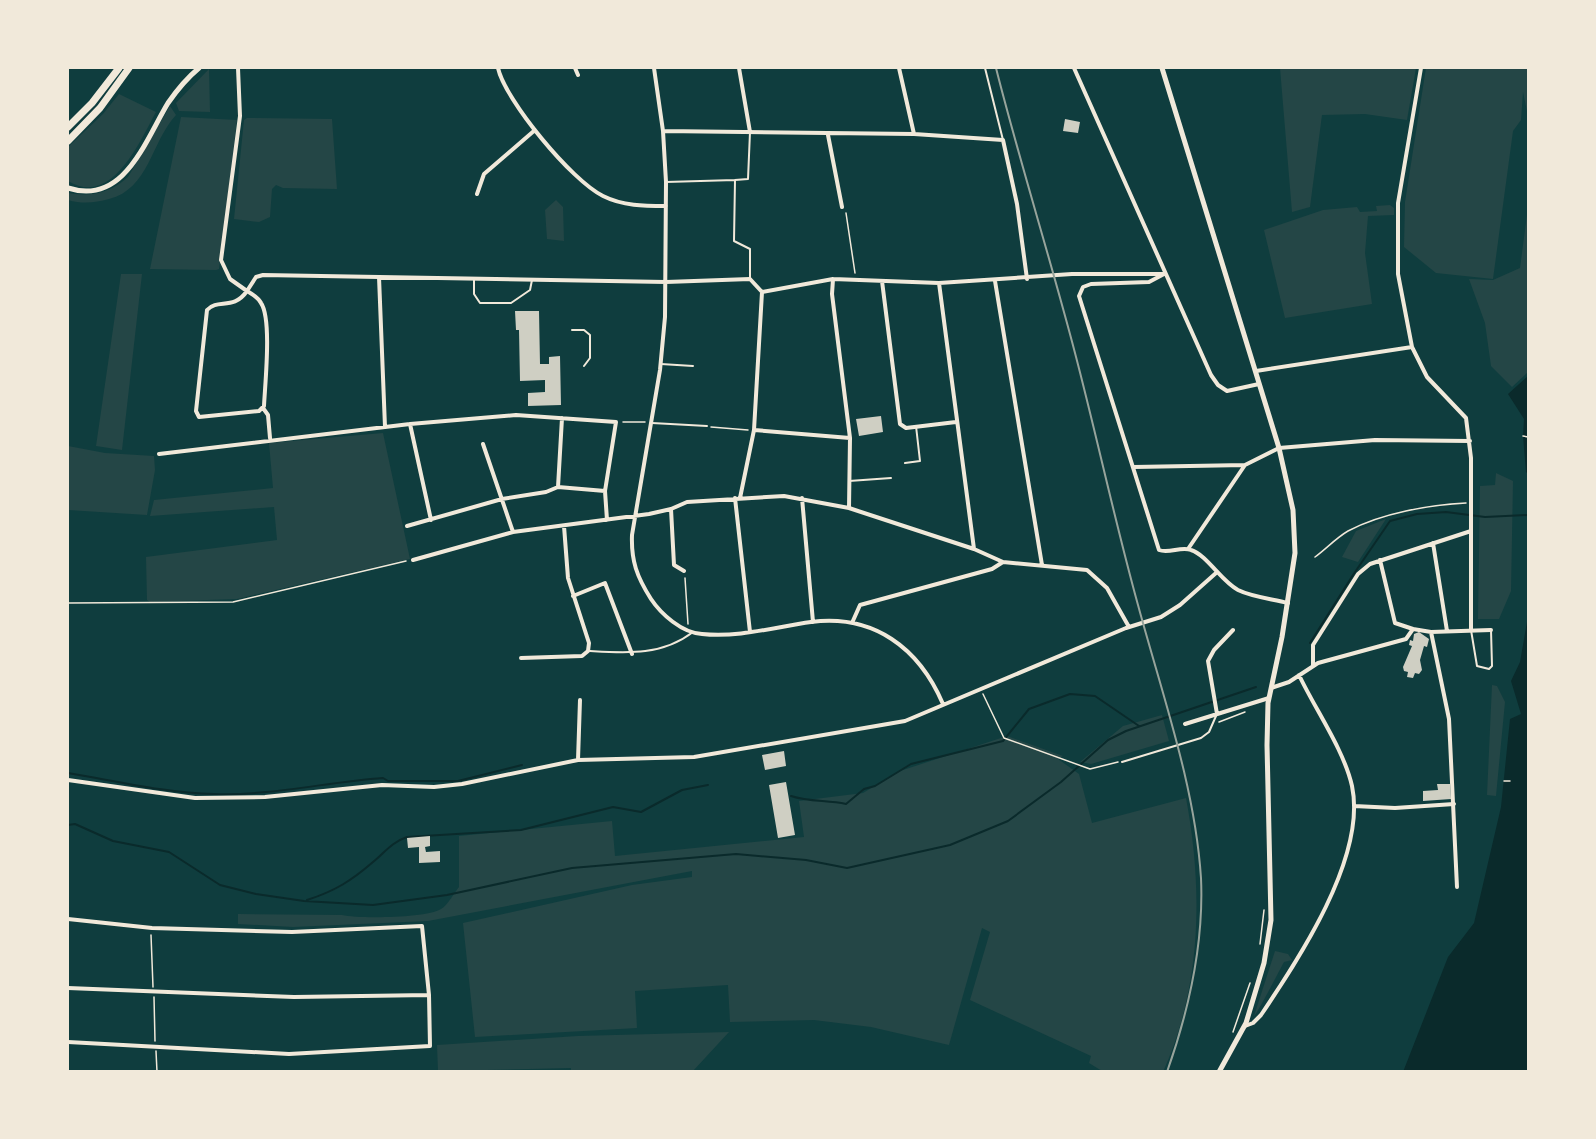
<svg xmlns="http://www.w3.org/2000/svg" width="1596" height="1139" viewBox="0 0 1596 1139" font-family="Poppins,sans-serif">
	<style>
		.green { fill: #244646 }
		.water { fill: #0a2a2b }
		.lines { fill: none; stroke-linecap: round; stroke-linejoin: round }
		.stream { stroke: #0a2a2b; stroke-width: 2 }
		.building { fill: #cfcfc3 }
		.path { stroke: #f1e9da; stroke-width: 1.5 }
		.service { stroke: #f1e9da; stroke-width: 2 }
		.minor { stroke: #f1e9da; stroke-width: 4 }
		.tertiary { stroke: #f1e9da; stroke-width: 5 }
		.trunk { stroke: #f1e9da; stroke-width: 7 }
		.rail { stroke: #97a49c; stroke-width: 2 }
	</style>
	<rect width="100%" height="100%" fill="#0f3d3e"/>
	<!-- green -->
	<path class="green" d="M1280 68H1416L1407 120 1365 114 1322 115 1310 207 1292 212Z
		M1426 68H1528V116L1523 92 1521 120 1513 131 1493 279 1436 273 1404 247 1405 202Z
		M209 69 210 112 179 111 176 103Z
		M119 94 156 112C140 141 112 208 68 181V147L103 114Z
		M170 106 176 115C151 142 149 189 109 199 95 203 82 204 68 200V193C91 197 110 193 128 177Z
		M181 117 237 120 219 269 216 270 150 269Z
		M247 118 332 119 337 189 283 188 276 185 272 189 270 217 259 222 234 219 244 120Z
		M556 200 563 207 564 241 547 239 545 210Z
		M1390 205 1394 208V215L1368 216 1365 253 1372 304 1285 318 1264 230 1323 210 1357 207 1360 212 1377 211 1376 206Z
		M1528 207V372L1512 387 1491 366 1485 323 1469 279 1493 280 1520 268Z
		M121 274H142L122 450 96 446Z
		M383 433 410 559 237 599 150 602 147 600 146 557 277 540 274 507 150 516 154 500 273 488 269 443Z
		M68 446 105 453 154 456 155 470 147 515 68 510Z
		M1496 473 1513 481 1511 591 1499 619H1478L1480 486 1495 485Z
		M1386 519 1358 562 1342 557 1356 531Z
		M1492 685 1497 686 1505 702 1496 796 1487 795Z
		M1162 715 1169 741 1091 764 1080 762 1123 726Z
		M1007 736 1063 756 1058 759 1079 774 1092 823 1186 798C1203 888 1202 986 1163 1072L1102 1071 1089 1063 1091 1056 970 1000 990 932 982 928 949 1045 871 1027 814 1020 730 1022 728 985 635 991 637 1028 475 1037 463 923 632 885 692 877V871L428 921 293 927 238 924V914L342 915C359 919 427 918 441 909 448 905 454 893 459 887V836L612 821 615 856 804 837 799 801 863 793 900 771Z
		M1275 951 1288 954 1292 960 1284 962C1278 973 1257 1014 1254 1016Z
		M729 1032 693 1071 571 1072V1068L438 1071 437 1045 578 1036Z"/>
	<!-- water -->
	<path class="water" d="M1528 376V474L1526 472 1523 436 1524 419 1508 394Z
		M1528 616V1071L1403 1072 1448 957 1474 923 1501 807 1510 719 1521 714 1511 681 1520 662Z"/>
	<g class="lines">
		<!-- stream -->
		<path class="stream" d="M1310 643 1353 575 1390 521 1417 514 1446 512 1485 517 1528 515
			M68 773C116 781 165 793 214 794 271 796 326 782 383 778L388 781H458L522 765
			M791 796C809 802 827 800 846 804L864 789 875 786 911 764 1003 741 1029 709 1070 694 1095 696 1139 726
			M68 825 75 824 113 841 169 852 220 885 256 894 304 901 373 905 447 895 572 868 736 854 806 860 847 868 950 845 1008 821 1061 782 1108 740 1126 731 1256 687
			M307 900C335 891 351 881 373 862 385 852 392 842 407 837L521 830 613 807 641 812 682 790 708 785"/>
	</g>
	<!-- building -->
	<path class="building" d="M1065 119 1080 122 1078 133 1063 131Z
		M515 311H539L540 364H549V357L560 356 561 405 528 406V393L545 392V380L520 381 519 330H516Z
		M881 416 883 432 859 436 856 419Z
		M1419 632 1429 639 1427 647 1424 646 1420 660 1422 670 1419 674 1415 673 1413 678 1407 677 1408 672 1404 671 1403 667 1412 646 1409 645 1410 640 1413 641 1414 634Z
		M784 751 786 766 765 770 762 755Z
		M786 782 795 835 778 838 769 785Z
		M1437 784H1450L1451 799 1423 801V791L1438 790Z
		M430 836V846L425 847 426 852 440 851V862L419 863V847L408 848 407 838Z"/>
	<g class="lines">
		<!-- path -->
		<path class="path" d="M846 213 855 273
			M623 422H645
			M711 427 748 430
			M1523 436 1528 437
			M1315 557C1326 549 1336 538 1348 531 1382 513 1429 505 1466 503
			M685 578 688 624
			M68 603 233 602 406 561
			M983 694 1004 738 1090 769 1118 762
			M1219 722 1245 712
			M1504 781H1510
			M151 935 153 987
			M1260 944 1264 910
			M154 997 155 1041
			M1233 1032 1250 983
			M156 1051 157 1072"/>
		<!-- service -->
		<path class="service" d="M985 68 1003 140
			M750 132 748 179 735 180 734 241 750 249V279
			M666 182 735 180
			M474 279V294L480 303H511L530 290 532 280
			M572 330H584L590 335V358L584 366
			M661 364 693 366
			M652 423 707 426
			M905 463 920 461 916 426
			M849 481 891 478
			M1471 630 1477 666 1489 669 1492 666 1491 630
			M590 651C626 653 662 656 693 632
			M1122 762 1201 738 1209 732 1216 716"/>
		<!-- minor -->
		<path class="minor" d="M238 68 240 116 221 260 230 279 247 291 256 277 263 275 666 282 750 279 762 292 833 279 939 283 1072 274H1165
			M498 68C505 100 572 181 603 196 623 206 644 206 666 206
			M575 68 578 75
			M654 68 663 131 666 182 665 317 660 370 632 535C631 561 637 577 651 599 661 614 682 633 702 634 738 638 775 627 811 622 874 614 919 648 943 704
			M739 68 750 132
			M899 68 914 134
			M1074 68 1211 375 1218 385 1227 391 1259 384
			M1421 68 1398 203V274L1412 347 1427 377 1466 418 1471 458V630
			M663 131 914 134 1003 140 1017 204 1027 279
			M828 135 842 207
			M477 194 484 174 535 130
			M1164 274 1149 282 1091 284 1083 287 1079 296 1159 550C1169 554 1181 546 1191 550 1207 555 1221 581 1238 590 1252 597 1273 599 1288 603
			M379 277 385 427
			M833 279 832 294 850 438 849 508
			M882 281 900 424 906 428 956 422
			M995 281 1042 565
			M939 283 974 549
			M247 291C252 294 258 297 261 303 272 319 265 384 264 406L259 411 199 417 196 411 207 310C218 298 233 311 247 291Z
			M1256 371 1412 347
			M263 408 268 415 270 438
			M410 424 431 520
			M754 430 850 438
			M483 444 513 532
			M159 454 410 424 516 415 616 422 605 491 607 520
			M1134 467 1245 465 1279 448 1375 440 1470 441
			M558 487 605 491
			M735 498 750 632
			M740 498 754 430 762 292
			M802 498 813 622
			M671 509 674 565 684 571
			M407 526 502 499 546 492 558 487 562 418
			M1433 543 1447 631
			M1188 549 1245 465
			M413 560 513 532 649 514 671 509 687 502 784 496 849 508 974 549 1003 562 1087 570 1107 588 1129 627
			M1380 560 1395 623 1413 629
			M573 596 605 583 632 654
			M852 623 860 605 992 569 1003 562
			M1431 632 1449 719 1457 887
			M521 658 582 656 588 651 589 643 568 578 564 526
			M1313 665V645L1358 574 1370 564 1471 531
			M1271 688 1289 682 1318 663 1406 639 1413 629 1431 632 1491 630
			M1217 714 1208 661 1214 650 1233 630
			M1185 724 1269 698
			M578 760 580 700
			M68 780 195 798 265 797 382 785 434 787 462 784 578 760 694 757 876 726 905 721 1126 628 1161 617 1180 605 1216 573
			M1354 806 1395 808 1454 804
			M68 919 152 928 292 932 422 926 429 995 430 1046 289 1054 68 1042
			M68 988 294 997 429 995
			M1245 1026 1253 1023 1261 1015C1298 960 1367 857 1352 786 1344 750 1315 709 1299 675"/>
		<!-- tertiary -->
		<path class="tertiary" d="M1162 68 1279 448 1293 510 1295 553 1282 637 1268 703 1267 745 1271 920 1264 963 1246 1023 1219 1072
			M68 188C124 206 145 141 168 103 177 90 187 78 199 68"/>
		<!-- trunk -->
		<path class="trunk" d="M68 127 92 103 119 68
			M68 141 100 108 129 68"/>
		<!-- rail -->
		<path class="rail" d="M996 68C1020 163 1050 257 1075 353 1097 437 1115 522 1138 605 1162 694 1195 786 1201 878 1204 944 1189 1010 1167 1072"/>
	</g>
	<!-- border -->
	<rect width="1596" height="1139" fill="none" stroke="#f1e9da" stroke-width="138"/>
</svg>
